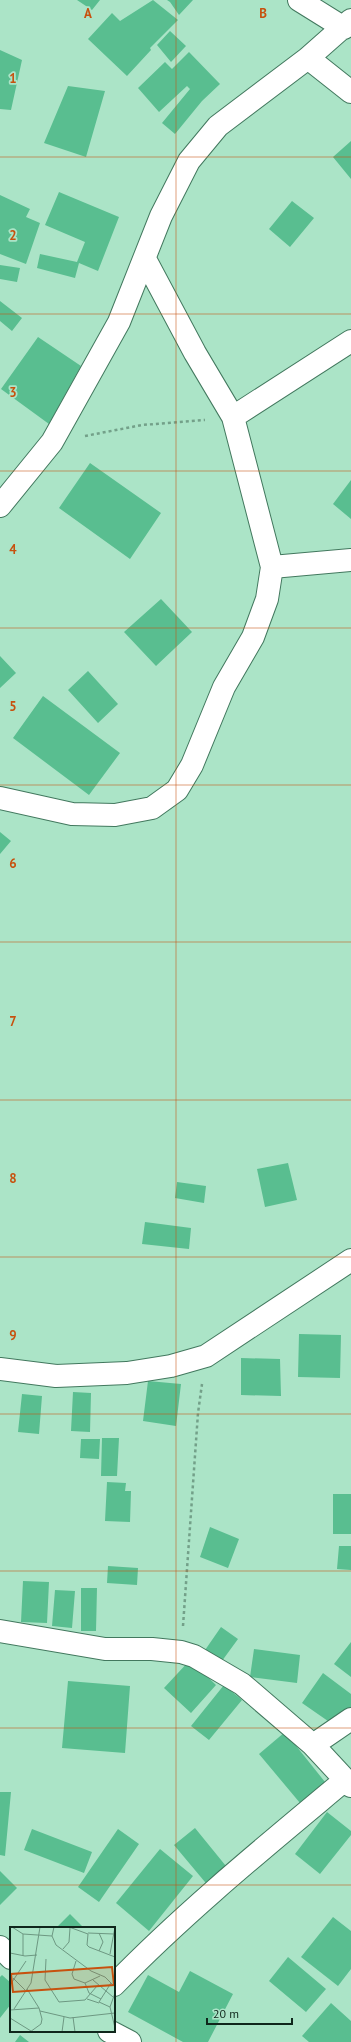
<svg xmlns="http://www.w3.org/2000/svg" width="351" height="2042" viewBox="0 0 351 2042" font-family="'PT Sans',sans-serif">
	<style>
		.building { fill: #59be90 }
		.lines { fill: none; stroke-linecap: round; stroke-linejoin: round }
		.minor-casing { stroke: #42785e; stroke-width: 24 }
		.path { stroke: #73a089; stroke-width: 2.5; stroke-dasharray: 3 3; stroke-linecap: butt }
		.minor { stroke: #fff; stroke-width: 22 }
		.grid { fill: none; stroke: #c7510e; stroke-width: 1; stroke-opacity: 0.55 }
		.inset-road { fill: none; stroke: #6d9882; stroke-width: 1 }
		.view { fill: #c7510e; fill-opacity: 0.15; stroke: #c7510e; stroke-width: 2 }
		.inset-edge { fill: none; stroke: #0f261b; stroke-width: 2 }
		.grid-label { font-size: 13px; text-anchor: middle; font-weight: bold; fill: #c7510e; stroke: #abe4c7; stroke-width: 3.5; stroke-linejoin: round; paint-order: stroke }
	</style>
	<rect width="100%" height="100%" fill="#abe4c7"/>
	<!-- building -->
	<path class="building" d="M77 0H100L92 10Z
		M153 0 178 20 150 48 151 50 127 76 88 39 112 13 120 21Z
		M167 0H193L179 15 170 2Z
		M170 31 186 46 171 62 157 45Z
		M0 50 22 60 11 110 0 109Z
		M189 52 220 84 202 101 175 134 162 123 190 89 187 86 159 112 138 88 165 62 172 69Z
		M68 86 105 91 86 157 44 143Z
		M351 141V179L333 157Z
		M59 192 119 217 98 271 79 263 75 278 37 268 40 254 77 262 85 242 45 225Z
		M0 195 30 209 26 217 40 223 26 264 0 254Z
		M292 201 314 218 290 247 269 229Z
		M0 265 20 268 17 282 0 279Z
		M0 301 22 318 12 331 0 321Z
		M38 337 81 366 49 424 1 389Z
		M90 463 161 513 130 559 59 508Z
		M351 480V519L333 504Z
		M161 599 192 632 156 666 124 632Z
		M0 656 16 673 0 688Z
		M88 671 118 704 98 723 68 690Z
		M43 696 120 753 89 795 13 738Z
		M0 832 11 841 0 854Z
		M288 1163 297 1200 265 1207 257 1169Z
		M177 1182 206 1186 204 1203 175 1198Z
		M145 1222 191 1228 189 1249 142 1244Z
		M299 1334 341 1335 340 1378 298 1377Z
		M241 1358 280 1359 281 1396 241 1395Z
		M148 1381 181 1384 176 1426 143 1421Z
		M73 1392 91 1393 90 1432 71 1431Z
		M22 1394 42 1396 39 1434 18 1432Z
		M102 1438H119L117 1476H101Z
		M81 1439H100L99 1459 80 1458Z
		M107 1482 126 1483 125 1491H131L130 1522 105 1521Z
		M333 1494H351V1534H333Z
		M210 1527 239 1539 228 1568 200 1557Z
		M339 1546H351V1570L337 1569Z
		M108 1566 138 1568 137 1585 107 1583Z
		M23 1581 49 1582 47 1623 21 1622Z
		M81 1588H97L96 1631H81Z
		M55 1590 75 1591 72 1628 52 1626Z
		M221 1627 238 1639 219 1665 203 1653Z
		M351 1642V1677L334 1664Z
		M254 1649 300 1655 297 1683 250 1677Z
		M190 1660 216 1685 191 1713 164 1688Z
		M323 1673 351 1694V1709L338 1728 302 1703Z
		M68 1681 130 1686 125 1753 62 1748Z
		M224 1685 242 1700 209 1740 191 1726Z
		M285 1732 325 1782 300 1803 259 1754Z
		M0 1792H11L5 1856 0 1855Z
		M327 1812 351 1831V1835L320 1874 295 1854Z
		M195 1828 230 1871 210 1888 174 1845Z
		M32 1829 92 1852 84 1873 24 1850Z
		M118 1829 139 1844 99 1902 78 1887Z
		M160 1849 193 1876 149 1931 116 1903Z
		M0 1871 17 1888 0 1905Z
		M70 1914 84 1928H56Z
		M333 1917 351 1931V1969L338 1986 301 1957Z
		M288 1957 326 1989 306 2012 269 1981Z
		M190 1971 233 1994 208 2042H183L128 2012 148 1975 179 1992Z
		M2 1975 11 1983V2004L0 2018V1977Z
		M331 2003 351 2021V2042H309L302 2036Z
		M20 2035 29 2042H15Z"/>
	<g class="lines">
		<!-- minor casing -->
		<g class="minor-casing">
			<path id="minor" d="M299 0 344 28
				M308 58 351 92
				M233 417 351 341
				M0 506 52 442 119 322 161 216 189 161 218 126 308 58 351 20
				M272 567 351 560
				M0 798 72 814 115 815 152 808 177 790 192 765 224 687 253 637 267 599 272 567 233 417 195 353 145 259
				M0 1369 56 1376 127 1373 171 1366 206 1356 351 1260
				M0 1631 105 1649H152L181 1652 194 1656 242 1684 313 1745 351 1786
				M313 1745 351 1719
				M0 1947 11 1958
				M114 1985C186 1911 266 1846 345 1780
				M109 2031 130 2042"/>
		</g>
		<!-- path -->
		<path class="path" d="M85 436 142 425 205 420
			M183 1626 198 1413 202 1384"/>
		<!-- minor -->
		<use href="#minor" class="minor"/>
	</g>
	<!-- grid -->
	<path class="grid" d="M176 0V2042M0 157H351M0 314H351M0 471H351M0 628H351M0 785H351M0 942H351M0 1100H351M0 1257H351M0 1414H351M0 1571H351M0 1728H351M0 1885H351"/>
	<!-- overview -->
	<g transform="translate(10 1927)">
		<rect width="105" height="105" fill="#abe4c7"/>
		<path class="inset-road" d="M2 0 13 7 42 9M44 0 42 9 46 18 81 44 95 50 105 60M59 0 78 7 77 18 79 20 105 30M78 6 104 7M89 6 93 15 89 24M13 7V29M53 22 59 15 60 1M0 26 15 29 27 28M100 27 105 0M36 32 35 53 49 75 75 73 87 59M66 34 62 47 64 52 75 56 90 49M3 51 15 63M83 53 103 70M75 56 79 66 91 72M0 58 16 34M17 62 29 81 32 92 31 97 20 105M105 66 100 80 105 101M77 72 89 76M100 80 89 75 101 56M4 82 21 56 30 0M0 83 29 81M30 84 60 91 105 86M63 90 65 105M0 91 21 104M52 105 54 90"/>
		<path class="view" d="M102 40 104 58 3 65 1 47Z"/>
		<rect width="105" height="105" class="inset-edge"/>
	</g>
	<g class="grid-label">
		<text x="88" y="18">A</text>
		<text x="263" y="18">B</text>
		<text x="13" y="83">1</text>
		<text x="13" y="240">2</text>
		<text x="13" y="397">3</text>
		<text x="13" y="554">4</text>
		<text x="13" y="711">5</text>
		<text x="13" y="868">6</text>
		<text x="13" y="1026">7</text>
		<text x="13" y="1183">8</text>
		<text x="13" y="1340">9</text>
	</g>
	<!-- scale -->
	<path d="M207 2018v6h85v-6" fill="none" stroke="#0f261b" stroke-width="2"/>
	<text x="213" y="2018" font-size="12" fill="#0f261b" stroke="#abe4c7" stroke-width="3" paint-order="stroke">20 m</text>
</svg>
